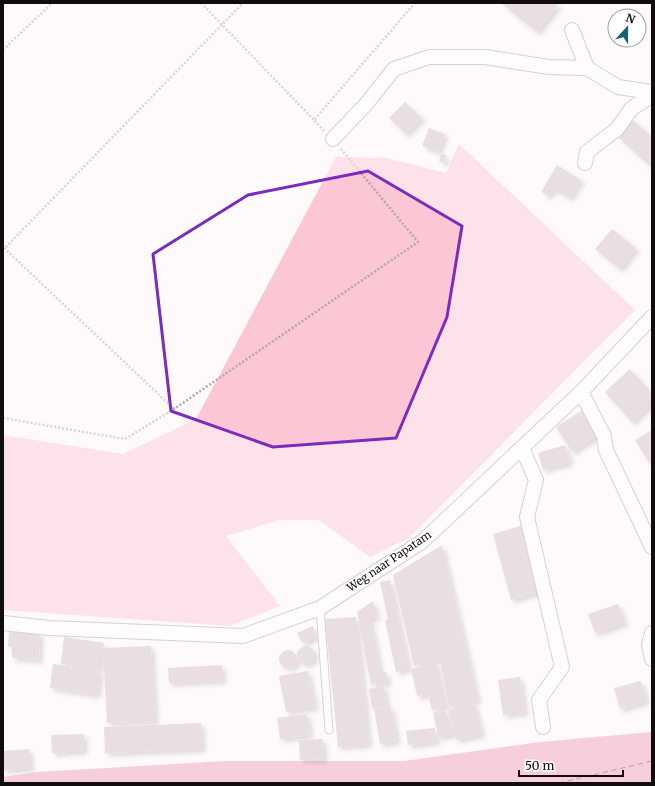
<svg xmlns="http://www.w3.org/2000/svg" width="655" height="786" viewBox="0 0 655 786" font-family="Merriweather,serif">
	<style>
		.green { fill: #fcc7d4 }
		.water { fill: #f09cb3 }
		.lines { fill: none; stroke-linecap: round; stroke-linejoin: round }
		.ferry { stroke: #832247; stroke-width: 1; stroke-dasharray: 5 4; stroke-linecap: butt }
		.building { fill: #d1bcc1; filter: url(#shadow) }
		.lane-casing { stroke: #b19ca1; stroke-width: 9 }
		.street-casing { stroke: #b19ca1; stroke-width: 16 }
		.path { stroke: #afa9aa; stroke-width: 2.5; stroke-dasharray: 2 2; stroke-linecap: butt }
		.lane { stroke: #fff; stroke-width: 7 }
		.street { stroke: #fff; stroke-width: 14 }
		.marked { fill: none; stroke: #7b2cbf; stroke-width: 3; stroke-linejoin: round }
		.labels { text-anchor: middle; stroke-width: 3; stroke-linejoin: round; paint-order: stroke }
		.street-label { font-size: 11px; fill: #130c0d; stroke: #fff }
	</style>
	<defs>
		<filter id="shadow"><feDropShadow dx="3.5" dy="3.5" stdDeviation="2" flood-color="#0004"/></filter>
	</defs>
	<rect width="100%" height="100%" fill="#fef9fa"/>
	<!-- green -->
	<path class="green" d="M459 144 635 310 409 538 370 557 319 520H279L226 536 280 606 230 626 3 610V435L123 454 196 419 336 157 387 158 446 173Z"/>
	<!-- water -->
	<path class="water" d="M652 732V783H3V777L37 772 226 761H404L540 742Z"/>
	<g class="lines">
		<!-- ferry -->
		<path class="ferry" d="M559 783 652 761"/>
	</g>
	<!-- building -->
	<path class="building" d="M503 3H556L558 5 537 32 502 4Z
		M405 102 422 118 406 134 389 118Z
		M633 120 652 137V168L618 137Z
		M429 128 445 134 438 152 422 146Z
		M441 154 446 155 444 163 439 161Z
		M557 165 581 180 570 198 553 189 549 196 541 192Z
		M612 229 636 248 620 269 595 249Z
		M630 369 652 393V403L632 422 605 392Z
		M584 409 600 434 572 452 556 427Z
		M652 430V463L650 464 635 440Z
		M565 445 570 462 543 470 538 453Z
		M521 526 539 592 511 600 493 534Z
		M442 545 478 700 449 706 440 660 414 666 393 575Z
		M390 580 409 669 396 672 385 620 388 619 380 582Z
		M373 601 377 617 370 618 381 673 386 672 388 682 371 685 357 612Z
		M618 604 625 623 595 633 588 614Z
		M356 617 369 744 338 747 325 619Z
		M313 626 317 637 302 643 297 633Z
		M9 632 40 633 39 660 12 658V647H8Z
		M64 637 104 643 103 648 151 646 155 721 107 723 103 648 101 669 61 664Z
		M297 655a9 9 0 1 1 18 0a9 9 0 1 1-18 0Z
		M279 659a9 9 0 1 1 18 0a9 9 0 1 1-18 0Z
		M436 663 447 706 432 710 428 694 417 696 411 669Z
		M53 664 100 671 97 695 50 688Z
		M222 665 223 680 169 683 168 668Z
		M308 671 315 707 286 712 279 676Z
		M520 677 525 712 503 715 498 680Z
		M641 681 647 701 620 709 614 688Z
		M384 686 387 706 372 708 369 689Z
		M474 703 482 734 456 740 448 710Z
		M391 707 397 741 380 744 374 709Z
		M446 710 453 734 439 738 433 713Z
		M307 714 310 735 280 739 277 718Z
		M201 723 202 749 105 753 104 727Z
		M435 728 436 742 408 745 406 731Z
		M84 734V751L52 753 51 735Z
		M323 739 324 759 300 760 299 740Z
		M29 749 31 768 3 770V751Z"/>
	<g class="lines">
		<!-- lane casing -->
		<g class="lane-casing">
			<path id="lane" d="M320 608 329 730"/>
		</g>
		<!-- street casing -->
		<g class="street-casing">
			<path id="street" d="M572 30 587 68 618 87 652 92
				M333 139 367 103 394 69 429 57H485L549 67 587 68
				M585 163 587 152 617 129 632 108 652 96
				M581 392 604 436 606 450 652 547
				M522 448 536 480 527 517 562 667 539 700 543 727
				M3 623 49 628 243 636 320 608 423 541 581 392 652 317
				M652 633 649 645 652 659"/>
		</g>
		<!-- path -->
		<path class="path" d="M201 3 314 120
			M3 50 52 3
			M324 131 314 120 415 3
			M4 248 174 409
			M3 250 243 3
			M3 418 125 439 174 409 418 242 341 149"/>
		<!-- lane -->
		<use href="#lane" class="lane"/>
		<!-- street -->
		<use href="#street" class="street"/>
	</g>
	<!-- marked area -->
	<path d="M0 0H655V786H0ZM368 171 462 226 447 317 396 438 273 447 171 411 153 254 248 195Z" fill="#fef9fa" fill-opacity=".55" fill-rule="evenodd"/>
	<path class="marked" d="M368 171 462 226 447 317 396 438 273 447 171 411 153 254 248 195Z"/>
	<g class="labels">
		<!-- street labels -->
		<g class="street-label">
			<text transform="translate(389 561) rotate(-34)" y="4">Weg naar Papatam</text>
		</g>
	</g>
	<!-- border -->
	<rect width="655" height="786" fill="none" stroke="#130c0d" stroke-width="8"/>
	<!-- north arrow -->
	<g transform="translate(627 28) rotate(21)"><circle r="19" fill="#ffffff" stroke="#a19e9e"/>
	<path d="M0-3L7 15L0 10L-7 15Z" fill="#17626f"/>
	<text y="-6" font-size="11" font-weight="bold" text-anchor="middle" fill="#130c0d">N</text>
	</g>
	<!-- scale -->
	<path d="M519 770v6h104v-6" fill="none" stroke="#130c0d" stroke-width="2"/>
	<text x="525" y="770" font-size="12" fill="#130c0d" stroke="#ffffff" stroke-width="3" paint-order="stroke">50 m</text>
</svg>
